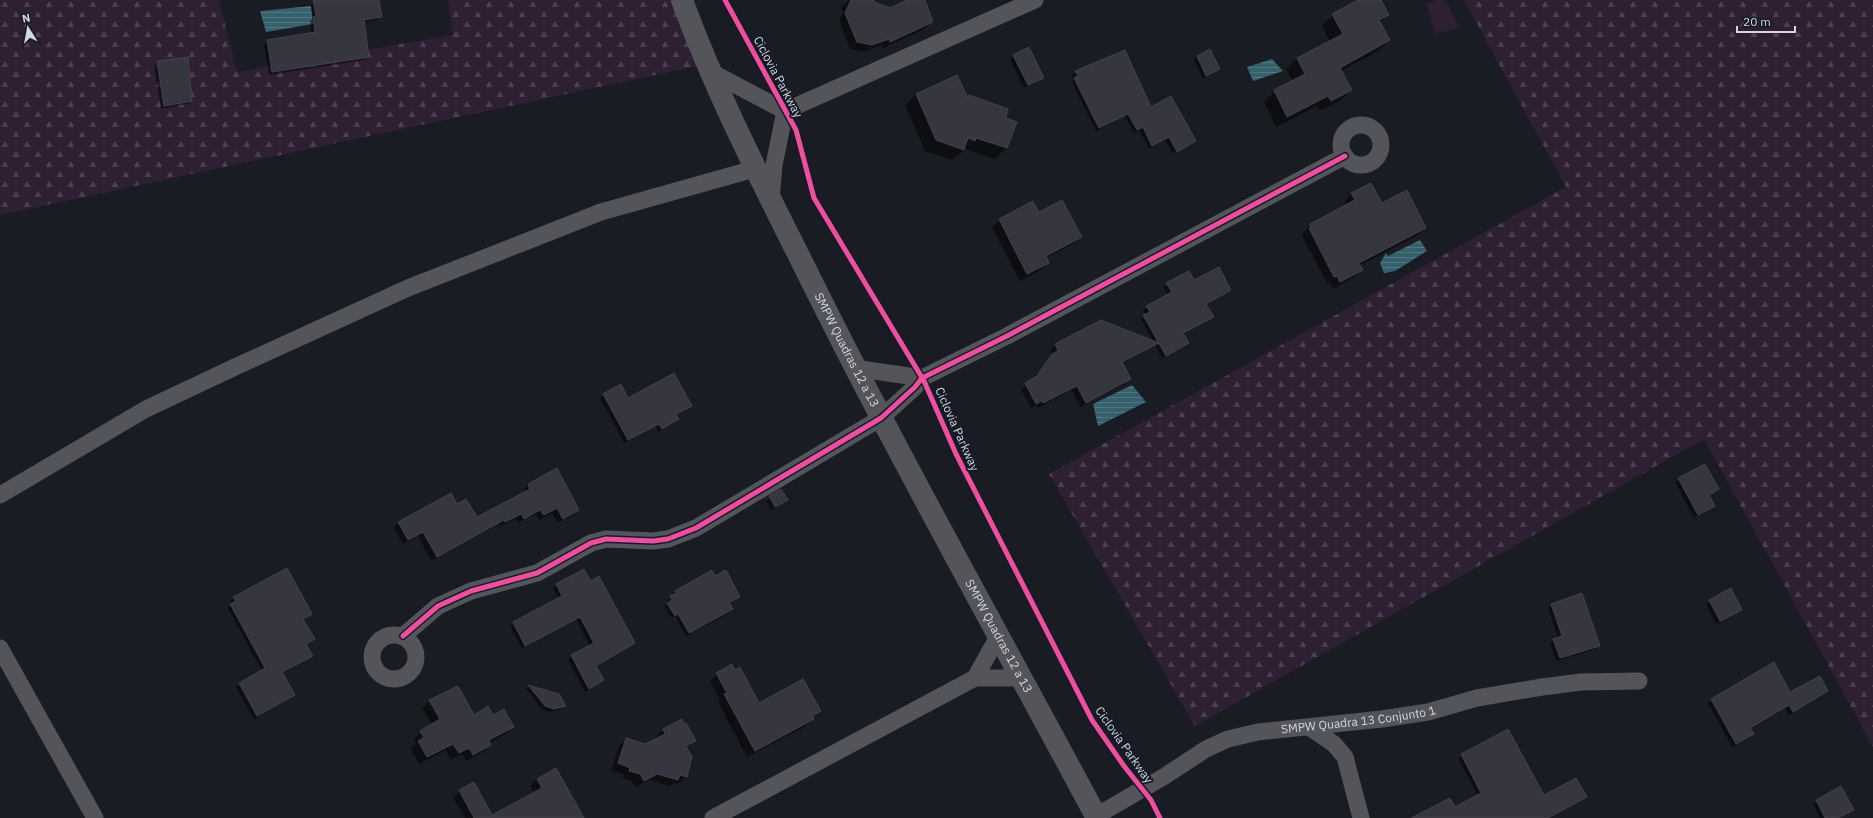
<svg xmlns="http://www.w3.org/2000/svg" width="1873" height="818" viewBox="0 0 1873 818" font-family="'IBM Plex Sans',sans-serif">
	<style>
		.green { fill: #2e1f33 }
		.forest { fill: url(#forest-firs) }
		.water { fill: url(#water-rules) }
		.shadow { fill: #0007 }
		.building { fill: #363640; stroke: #424349 }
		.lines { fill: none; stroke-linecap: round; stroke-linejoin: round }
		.street { stroke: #53555b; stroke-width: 17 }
		.secondary { stroke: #53555b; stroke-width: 22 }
		.cycleway-casing { stroke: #151b27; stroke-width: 8 }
		.cycleway { stroke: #ef4d9e; stroke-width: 5 }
		.labels { text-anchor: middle; stroke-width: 4; stroke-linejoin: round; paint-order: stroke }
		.street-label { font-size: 12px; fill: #d4d8e1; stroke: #151b27 }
	</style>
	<defs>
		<pattern id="forest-firs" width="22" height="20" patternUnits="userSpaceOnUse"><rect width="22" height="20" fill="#2e1f33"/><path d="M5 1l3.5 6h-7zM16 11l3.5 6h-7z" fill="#4b3f50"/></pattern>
		<pattern id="water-rules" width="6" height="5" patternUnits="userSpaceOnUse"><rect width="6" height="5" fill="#34616c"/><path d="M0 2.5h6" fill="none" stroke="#507781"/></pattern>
	</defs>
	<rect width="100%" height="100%" fill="#191c23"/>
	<!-- green -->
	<path class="green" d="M1435 0H1446L1459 27 1436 34 1426 4Z"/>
	<!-- forest -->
	<path class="forest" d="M0 0H219L237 72 453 35 448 0H687L707 64 0 215Z
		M1464 0H1873V747L1704 439 1195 726 1049 474 1566 187Z"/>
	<!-- water -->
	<path class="water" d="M311 6 313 24 266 32 260 11Z
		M1272 59 1283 71 1253 81 1247 67Z
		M1420 240 1427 251 1395 271 1384 273 1380 263 1386 253 1388 256Z
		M1132 385 1146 402 1098 426 1093 404Z"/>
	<!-- shadow -->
	<path class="shadow" d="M322 0H378L381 16 378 20 363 22 368 57 364 60 269 75 264 45 267 41 312 34 310 21 313 19 311 5 314 1Z
		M849 0H874L876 4 891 9 924 0 932 21 925 29 883 48 881 45 864 52 850 49 839 21 843 12 841 7Z
		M1360 0H1380L1388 15 1380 23 1389 40 1378 51 1341 71 1351 90 1340 101 1320 111 1317 106 1276 127 1264 102 1275 91 1293 82 1286 69 1297 58 1330 42 1322 26 1333 15Z
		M1014 56 1042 78 1024 88 1010 59Z
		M1197 56 1219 69 1203 78 1194 60Z
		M157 62 191 101 188 104 161 109 154 66Z
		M1076 72 1151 108 1194 141 1173 154 1165 140 1149 149 1139 130 1134 133 1125 116 1096 131 1072 82 1074 79 1072 75Z
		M916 94 967 99 969 97 1005 119 1015 122 1006 148 995 159 965 149 952 160 925 151 905 105Z
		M1352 193 1381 205 1425 228 1418 235 1359 266 1361 270 1354 277 1333 289 1329 282 1327 283 1302 236 1303 233 1310 225 1347 206 1345 201Z
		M1038 214 1081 237 1073 244 1046 258 1048 263 1041 270 1020 281 992 227 1000 220Z
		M1193 281 1230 290 1206 305 1212 316 1182 334 1187 343 1184 346 1162 358 1155 345 1122 364 1130 378 1125 384 1080 407 1072 390 1038 408 1037 405 1031 408 1021 389 1035 379 1053 355 1050 350 1055 345 1101 321 1153 342 1141 319 1146 315 1143 310 1168 295 1163 287 1167 284Z
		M604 395 628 399 691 405 676 415 678 419 675 422 658 432 655 426 624 443 600 398Z
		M1704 465 1717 489 1708 496 1714 506 1694 518 1675 482Z
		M529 484 578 510 573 515 558 523 552 513 539 520 535 514 518 523 516 519 500 526 499 524 431 561 418 536 403 544 394 527 399 522 457 505 476 519 525 493 524 489Z
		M781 490 786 500 771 510 766 501Z
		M715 577 739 596 729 603 732 609 729 613 686 636 675 616 671 618 665 607 668 603 667 601 676 592Z
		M590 582 634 643 596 667 603 680 585 692 568 659 590 646 576 619 522 648 510 626 559 599 553 588 556 585Z
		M1731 590 1741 610 1716 624 1706 604Z
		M234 598 311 614 303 620 314 639 306 645 312 655 281 673 294 695 254 719 236 687 262 671 228 608 232 604 230 601Z
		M1552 605 1599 645 1596 649 1556 661 1550 643 1558 638 1548 608Z
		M717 674 759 704 820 711 806 726 747 757 718 702 720 700 710 681Z
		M529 686 559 695 564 705 561 709 550 712 542 709 526 689Z
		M1827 691 1789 715 1785 708 1750 729 1752 734 1749 738 1732 747 1708 703 1712 699Z
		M430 701 473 716H493L513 727 506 734 489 743 490 745 483 752 466 761 462 754 451 760 446 750 419 764 411 749 416 744 414 739 421 732 432 725 422 708Z
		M681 720 695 741 686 749V777L678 784 674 783 670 786 649 780 636 787 632 781 623 778 624 775 611 770 619 746 627 739 646 745 657 739 656 737 663 730Z
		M1508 730 1543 797H1586L1550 818H1413L1454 808 1478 796 1458 758Z
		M556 769 583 818H465L453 798 460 791 491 816 534 793 530 786 537 779Z
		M1817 801 1852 810 1840 818H1820L1813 804Z"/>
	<!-- building -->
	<path class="building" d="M313 0H379L382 17 364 20 369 57 272 72 267 40 315 32 313 17 316 16Z
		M851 0H874V2L890 8 907 0H925L933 22 890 42 889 39 872 45 857 42 845 13Z
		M1358 0H1381L1389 15 1379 20 1390 40 1340 68 1352 90 1331 101 1328 96 1287 117 1274 90 1305 74 1297 58 1343 34 1332 14Z
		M1029 47 1044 78 1028 85 1013 55Z
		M1210 49 1220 69 1206 76 1197 56Z
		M1125 50 1151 107 1171 96 1196 141 1177 152 1169 137 1152 146 1143 127 1137 130 1128 114 1099 128 1074 78 1078 76 1075 71Z
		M188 57 192 101 164 106 157 61Z
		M957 75 968 98 969 95 1008 109 1006 118 1017 122 1007 148 976 138 975 141 968 138 964 150 936 140 916 94Z
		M1371 183 1382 203 1407 190 1426 228 1359 263 1363 270 1340 282 1337 276 1334 277 1309 228 1311 227 1310 224 1355 200 1351 193Z
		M1062 200 1082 237 1046 256 1049 263 1027 274 999 219 1033 201 1039 212Z
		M1219 267 1231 290 1206 304 1214 317 1183 333 1189 343 1166 356 1143 315 1150 312 1146 306 1172 292 1166 283 1189 271 1194 280Z
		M1101 320 1159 343 1122 362 1131 379 1086 403 1077 386 1043 403 1042 401 1036 404 1025 383 1037 376 1052 354 1058 351 1055 344Z
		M674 373 692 406 676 414 679 419 662 429 659 424 628 440 603 394 621 384 628 398Z
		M1705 464 1719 489 1709 495 1715 506 1698 515 1678 478Z
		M557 468 579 510 563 519 557 508 544 515 540 510 524 519 521 514 505 522 504 520 437 557 423 532 408 540 398 522 451 493 457 504 466 499 477 517 530 489 528 484Z
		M781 489 788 500 775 507 769 496Z
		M287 568 312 614 303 619 315 639 306 644 313 656 282 672 295 695 257 716 239 683 265 668 230 604 236 601 233 597Z
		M584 569 591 581 599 576 635 643 596 666 604 680 589 689 571 655 594 643 580 617 525 646 513 622 562 596 556 584Z
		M712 570 715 576 726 570 740 597 729 602 733 609 689 633 678 614 675 616 667 603 672 600 670 596 677 593 675 591Z
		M1731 588 1742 610 1720 621 1709 600Z
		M1582 593 1600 646 1560 658 1553 639 1562 636 1551 604Z
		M1774 662 1790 692 1820 676 1828 691 1793 712 1789 705 1750 728 1754 734 1736 744 1711 699Z
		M732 664 735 670 740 667 759 703 803 679 821 711 813 716 814 719 755 751 724 694 727 693 716 673Z
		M528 685 559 694 566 706 554 709 545 706Z
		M458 686 474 715 488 706 493 715 504 709 514 727 489 740 491 745 473 755 469 748 459 753 453 744 427 757 418 741 424 738 420 731 440 719 429 700Z
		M682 719 684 724 686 723 696 741 686 746 692 757 687 777 680 775 678 780 657 774 644 781 640 774 629 771 630 768 618 763 626 738 645 744 665 734 663 729Z
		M1508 729 1544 795 1576 778 1587 797 1548 818H1411L1450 798 1455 807 1481 793 1461 754Z
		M556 768 584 818H474L459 790 474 782 492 815 542 788 537 779Z
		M1841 786 1854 810 1838 818H1825L1816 800Z"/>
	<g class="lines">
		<!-- street -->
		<g class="street">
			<path d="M711 72 785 111"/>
			<path d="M785 111 1035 0"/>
			<circle cx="1361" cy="145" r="20"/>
			<path d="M771 200 774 165 785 111"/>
			<path d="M854 368 922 378"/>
			<path d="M0 495 146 409 235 367 408 288 601 212 754 169"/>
			<circle cx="394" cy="657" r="22"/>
			<path d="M403 636 438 606 471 591 537 573 591 543 606 539 653 541 668 539 696 528 881 418 915 387 922 378 1007 336 1345 156"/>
			<path d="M0 648 95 818"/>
			<path d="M975 678 999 635"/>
			<path d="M1309 727 1334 744 1345 757 1361 818"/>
			<path id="s1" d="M1096 816 1165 776 1206 749 1228 739 1258 732 1382 719 1428 712 1477 698 1542 687 1581 682 1639 681"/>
			<path d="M713 818 975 678H1021"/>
		</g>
		<!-- secondary -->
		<path class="secondary" id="s2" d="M682 0C716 93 761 180 805 268 897 454 999 635 1097 818"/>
		<!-- cycleway casing -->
		<g class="cycleway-casing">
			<path id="cycleway" d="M725 0 796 130 814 198 924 381 956 454 1092 720 1124 766 1151 800 1160 818
				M403 636 438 606 471 591 537 573 591 543 606 539 653 541 668 539 696 528 881 418 915 387 922 378 1007 336 1345 156"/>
		</g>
		<!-- cycleway -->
		<use href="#cycleway" class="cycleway"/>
	</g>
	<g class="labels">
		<!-- street labels -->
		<g class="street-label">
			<text transform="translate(778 77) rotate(62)" y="4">Ciclovia Parkway</text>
			<text dy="4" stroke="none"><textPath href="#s2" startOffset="387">SMPW Quadras 12 a 13</textPath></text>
			<text transform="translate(957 429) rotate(66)" y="4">Ciclovia Parkway</text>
			<text dy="4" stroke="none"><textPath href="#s2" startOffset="711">SMPW Quadras 12 a 13</textPath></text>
			<text dy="4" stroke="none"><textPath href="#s1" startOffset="285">SMPW Quadra 13 Conjunto 1</textPath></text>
			<text transform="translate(1124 745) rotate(55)" y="4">Ciclovia Parkway</text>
		</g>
	</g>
	<!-- north arrow -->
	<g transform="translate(28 28) rotate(349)" stroke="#151b27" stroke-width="3" paint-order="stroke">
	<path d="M0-3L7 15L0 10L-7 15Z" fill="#d4d8e1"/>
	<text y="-6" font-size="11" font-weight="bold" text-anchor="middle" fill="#d4d8e1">N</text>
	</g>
	<!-- scale -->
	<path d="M1737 26v6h58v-6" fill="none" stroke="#d4d8e1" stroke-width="2"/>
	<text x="1743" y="26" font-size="12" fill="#d4d8e1" stroke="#151b27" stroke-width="3" paint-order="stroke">20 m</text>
</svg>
